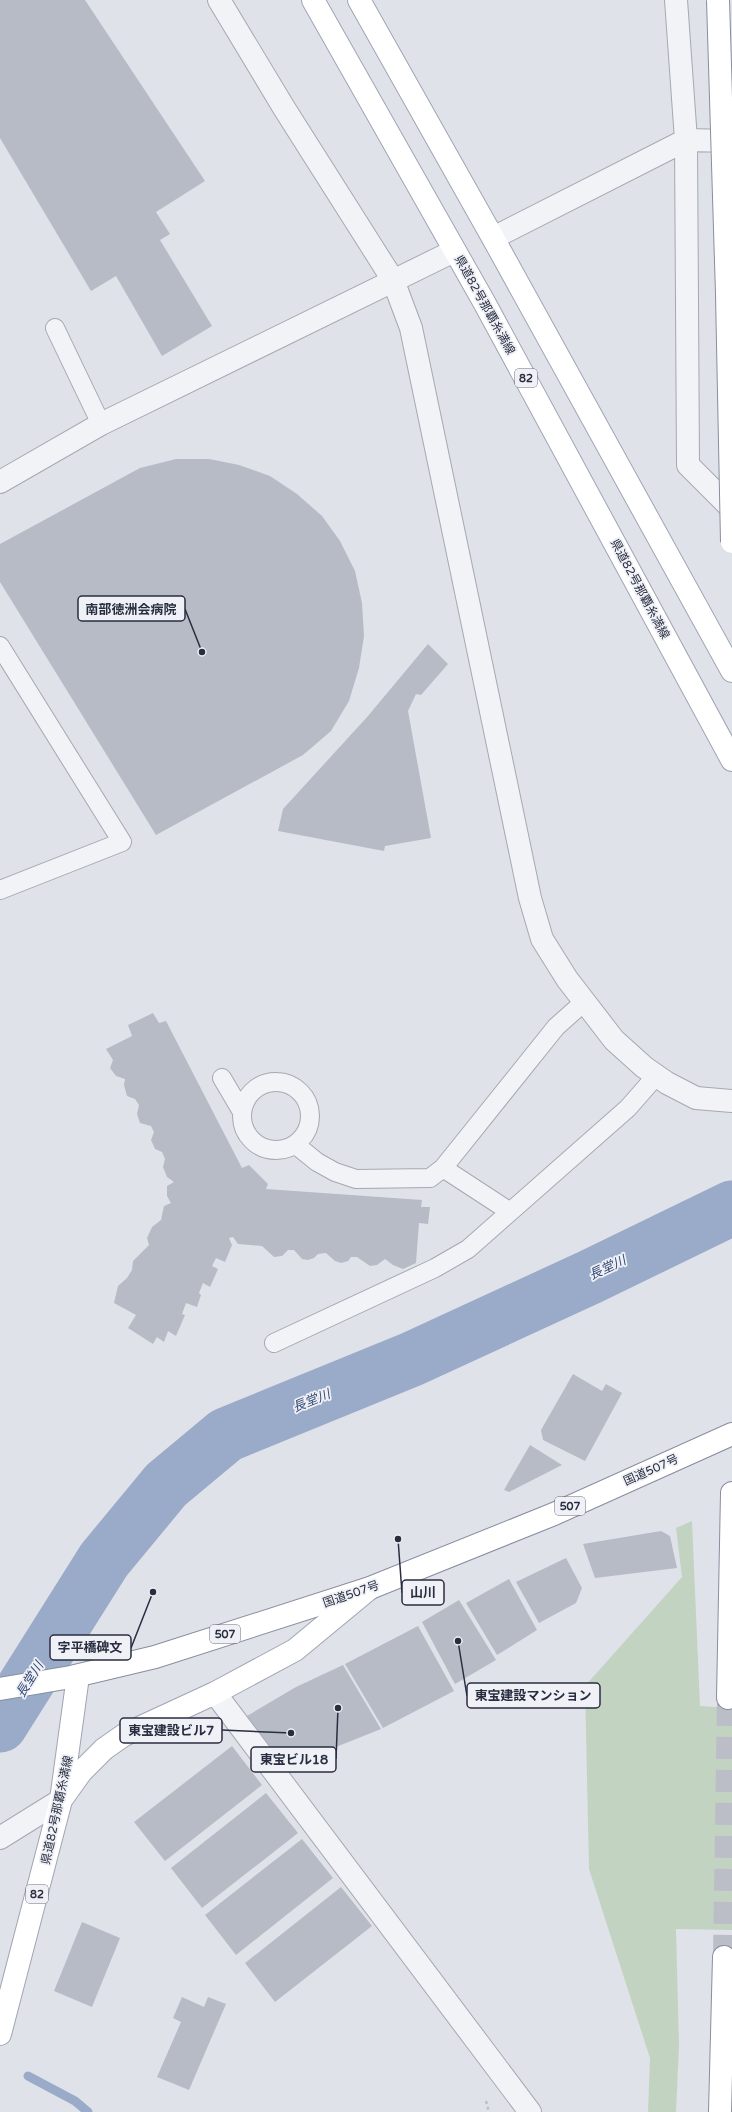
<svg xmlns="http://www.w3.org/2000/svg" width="732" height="2112" viewBox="0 0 732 2112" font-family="'Varela Round','Noto Sans JP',sans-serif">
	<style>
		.green { fill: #c3d3c1 }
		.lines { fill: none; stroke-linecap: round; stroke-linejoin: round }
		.stream { stroke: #9aabc9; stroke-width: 9 }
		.river { stroke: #9aabc9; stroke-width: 55 }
		.building { fill: #b7bbc6 }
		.highway-tunnel { stroke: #bbbec7; stroke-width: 22; stroke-dasharray: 22 11; stroke-linecap: butt }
		.lane-casing { stroke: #a5a8b3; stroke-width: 20 }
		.street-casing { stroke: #a5a8b3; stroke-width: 24 }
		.primary-casing { stroke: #9fa5b5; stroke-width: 24 }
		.highway-casing { stroke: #878ea0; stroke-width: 24 }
		.path { stroke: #bdc0c7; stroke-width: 2.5; stroke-dasharray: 3 3; stroke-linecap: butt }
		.lane { stroke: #f2f3f7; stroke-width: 18 }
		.street { stroke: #f2f3f7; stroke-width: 22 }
		.primary { stroke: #fff; stroke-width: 22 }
		.highway { stroke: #fff; stroke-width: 22 }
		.highway-bridge-casing { stroke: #878ea0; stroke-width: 24; stroke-linecap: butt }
		.highway-bridge { stroke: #fff; stroke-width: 22 }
		.labels { text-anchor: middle; stroke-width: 3.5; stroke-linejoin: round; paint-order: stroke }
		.shield { fill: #eff1f6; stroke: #646877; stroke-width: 1 }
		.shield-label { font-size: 11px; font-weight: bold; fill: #282e40 }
		.street-label { font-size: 12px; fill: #282e40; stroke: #eff1f6 }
		.water-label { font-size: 13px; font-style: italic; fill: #324874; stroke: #eff1f6 }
		.leader { fill: none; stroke: #282e40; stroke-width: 1.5 }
		.callout-dot { fill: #282e40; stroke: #eff1f6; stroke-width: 1.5 }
		.callout { fill: #eff1f6; stroke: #282e40; stroke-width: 1.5 }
		.callout-label { font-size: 13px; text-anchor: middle; font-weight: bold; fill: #282e40 }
	</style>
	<rect width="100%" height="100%" fill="#e0e2e9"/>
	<!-- green -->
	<path class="green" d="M692 1521 700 1706 732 1708V1930L676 1929 679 2046 676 2112H648L650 2058 589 1869 585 1686 682 1577 676 1528Z"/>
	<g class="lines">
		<!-- stream -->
		<path class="stream" d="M28 2076 75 2101 88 2112"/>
		<!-- river -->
		<path class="river" d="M0 1725 104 1560 166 1485 226 1435 412 1359 590 1277 732 1208"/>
	</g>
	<!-- building -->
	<path class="building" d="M0 0H85L205 181 156 212 170 234 160 240 212 326 162 356 116 276 91 291 0 138Z
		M176 459H209L239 465 270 476 297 494 322 516 340 541 355 571 362 603 364 636 359 668 349 701 331 731 303 755 156 835 0 582V544L140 468Z
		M428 644 448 664 421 695 416 694 408 711 431 838 385 846 384 851 278 831 283 809 368 716Z
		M153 1013 159 1023 166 1021 242 1168 249 1165 268 1184 266 1189 422 1200 421 1207H430L428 1224 419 1223 416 1263 403 1269 393 1265 385 1259 377 1265 370 1266 357 1257H351L348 1261 341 1263 335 1261 326 1253 318 1254 314 1258 308 1260 302 1259 294 1250H288L282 1256 274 1257 262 1246 238 1244 233 1237 229 1238 232 1245 225 1262 216 1258 212 1266 218 1269 210 1287 203 1283 199 1293 201 1295 197 1307 186 1303 182 1314 185 1315 176 1336 168 1331 164 1342 157 1337 153 1344 128 1328 136 1315 114 1303 118 1286 127 1278 132 1270 133 1261 149 1245 147 1238 152 1227 161 1220 164 1206 171 1203 167 1196V1186L174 1182 167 1177 163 1167 165 1159 162 1152 155 1149 151 1140 154 1132 151 1126 140 1123 137 1114 139 1105 135 1099 127 1096 124 1085 125 1079 116 1076 110 1068 113 1060 106 1049 132 1036 128 1025Z
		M573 1374 602 1391 606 1384 622 1393 585 1461 543 1440 541 1430Z
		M530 1445 562 1465 509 1492 504 1490Z
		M661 1531 670 1536 677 1568 595 1578 583 1544Z
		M566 1558 582 1588 576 1603 539 1623 516 1582Z
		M509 1579 537 1630 497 1655 466 1603Z
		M459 1600 496 1660 455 1684 422 1622Z
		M418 1626 454 1691 383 1728 345 1664Z
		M343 1665 381 1729 331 1749 288 1772 247 1716 296 1687Z
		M232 1746 262 1785 165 1861 134 1822Z
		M266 1793 298 1833 202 1908 171 1868Z
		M302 1839 333 1878 236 1955 205 1915Z
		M341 1887 372 1926 275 2002 245 1963Z
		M82 1922 120 1938 92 2007 54 1991Z
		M182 1997 204 2007 208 1997 226 2004 189 2090 157 2077 181 2022 173 2018Z"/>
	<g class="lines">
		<!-- highway-tunnel -->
		<path class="highway-tunnel" d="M724 1957 728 1698"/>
		<!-- lane casing -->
		<g class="lane-casing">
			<path id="lane" d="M55 328 101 424
				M0 646 122 842 0 890
				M222 1078 242 1112
				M242 1116a34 34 0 1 1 68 0a34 34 0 1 1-68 0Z
				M296 1145 317 1162 335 1172 356 1179 430 1178 443 1168 556 1027 584 1002
				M443 1168 509 1211
				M274 1343 435 1268 468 1249 628 1108 656 1076"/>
		</g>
		<!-- street casing -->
		<g class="street-casing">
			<path id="street" d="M219 0 284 108 393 280 411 328 530 898 542 939 567 979 614 1040 644 1067 667 1083 696 1098 732 1101
				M676 0 686 140 688 465 732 509
				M493 238 686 140 732 141
				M0 482 101 424 454 251
				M215 1693 530 2112
				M0 1838 61 1800"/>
		</g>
		<!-- primary casing -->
		<g class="primary-casing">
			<path id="primary" d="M313 0 484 302 732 760
				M359 0 493 238 732 671
				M61 1800 81 1772 104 1749 124 1735 215 1693 295 1650 370 1588
				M0 2034 61 1800 78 1676"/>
		</g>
		<!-- highway casing -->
		<g class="highway-casing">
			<path id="highway" d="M0 1689 71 1677 155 1657 370 1588 554 1514 732 1434
				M728 1698 732 1493
				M720 2112 724 1957"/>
		</g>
		<!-- path -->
		<path class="path" d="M486 2101 489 2112"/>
		<!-- lane -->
		<use href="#lane" class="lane"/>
		<!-- street -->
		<use href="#street" class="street"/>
		<!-- primary -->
		<use href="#primary" class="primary"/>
		<!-- highway -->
		<use href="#highway" class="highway"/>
		<!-- highway-bridge casing -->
		<g class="highway-bridge-casing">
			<path id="highway-bridge" d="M718 0 727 294 732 542"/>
		</g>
		<!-- highway-bridge -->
		<use href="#highway-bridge" class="highway-bridge"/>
	</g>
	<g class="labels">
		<!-- shield labels -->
		<g class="shield">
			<rect x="515" y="369" width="22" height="18" rx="3"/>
			<rect x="555" y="1497" width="30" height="18" rx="3"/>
			<rect x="210" y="1625" width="30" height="18" rx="3"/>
			<rect x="26" y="1885" width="22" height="18" rx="3"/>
		</g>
		<g class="shield-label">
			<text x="526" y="382">82</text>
			<text x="570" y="1510">507</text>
			<text x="225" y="1638">507</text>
			<text x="37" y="1898">82</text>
		</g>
		<!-- street labels -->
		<g class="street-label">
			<text transform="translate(485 305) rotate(61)" y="4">県道82号那覇糸満線</text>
			<text transform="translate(640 589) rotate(62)" y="4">県道82号那覇糸満線</text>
			<text transform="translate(651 1470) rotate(-24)" y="4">国道507号</text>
			<text transform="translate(351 1594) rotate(-19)" y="4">国道507号</text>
			<text transform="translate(57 1810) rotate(-78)" y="4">県道82号那覇糸満線</text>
		</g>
		<!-- water labels -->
		<g class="water-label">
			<text transform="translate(607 1267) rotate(-25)" y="5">長堂川</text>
			<text transform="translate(311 1400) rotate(-22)" y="5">長堂川</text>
			<text transform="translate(29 1679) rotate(-58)" y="5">長堂川</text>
		</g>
	</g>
	<!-- callouts -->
	<path class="leader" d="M202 652L185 609M398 1539L402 1593M153 1592L131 1648M458 1641L467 1696M291 1733L222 1730M338 1708L336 1759"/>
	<g class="callout-dot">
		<circle cx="202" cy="652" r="4"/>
		<circle cx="398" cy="1539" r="4"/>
		<circle cx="153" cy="1592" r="4"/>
		<circle cx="458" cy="1641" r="4"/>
		<circle cx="291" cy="1733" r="4"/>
		<circle cx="338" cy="1708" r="4"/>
	</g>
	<g class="callout">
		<rect x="78" y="596" width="107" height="25" rx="4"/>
		<rect x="402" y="1580" width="42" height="25" rx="4"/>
		<rect x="50" y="1635" width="81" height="25" rx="4"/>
		<rect x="467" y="1683" width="133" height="25" rx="4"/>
		<rect x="120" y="1718" width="102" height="25" rx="4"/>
		<rect x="251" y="1747" width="85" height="25" rx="4"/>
	</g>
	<g class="callout-label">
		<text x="131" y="614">南部徳洲会病院</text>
		<text x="423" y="1597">山川</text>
		<text x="90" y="1652">字平橋碑文</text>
		<text x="533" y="1700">東宝建設マンション</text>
		<text x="171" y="1735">東宝建設ビル7</text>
		<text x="294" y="1764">東宝ビル18</text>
	</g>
</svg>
